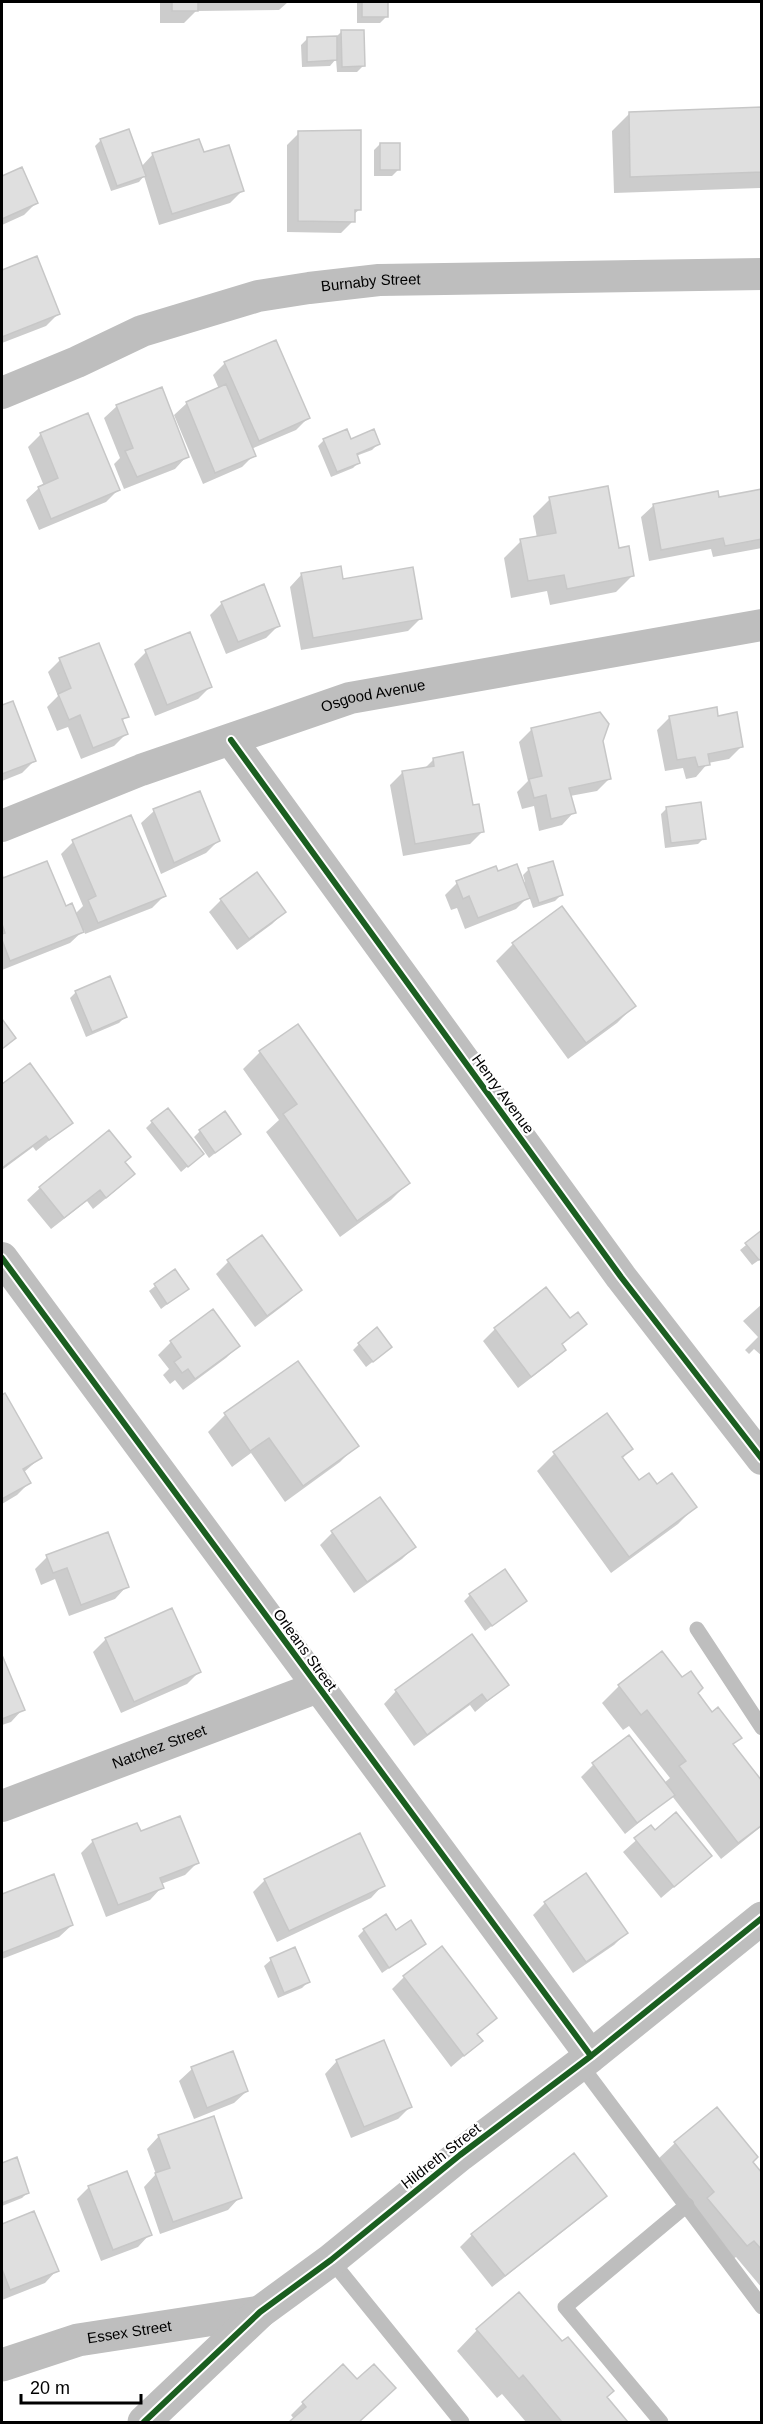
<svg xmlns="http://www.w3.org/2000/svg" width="763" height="2424" viewBox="0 0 763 2424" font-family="Helvetica,sans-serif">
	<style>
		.shadow { fill: #0003 }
		.building { fill: #dfdfdf; stroke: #c7c7c7; stroke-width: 1.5 }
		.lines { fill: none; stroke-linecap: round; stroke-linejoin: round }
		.service { stroke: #bebebe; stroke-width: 15 }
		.minor { stroke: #bebebe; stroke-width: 32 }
		.tertiary { stroke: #bebebe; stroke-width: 33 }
		.cycleway-casing { stroke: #fff; stroke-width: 10 }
		.cycleway { stroke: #1b5e20; stroke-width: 6 }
		.labels { text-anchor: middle; stroke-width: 4.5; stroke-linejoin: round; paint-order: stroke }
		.street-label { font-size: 15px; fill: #000; stroke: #fff }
	</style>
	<rect width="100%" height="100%" fill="#fff"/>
	<!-- shadow -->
	<path class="shadow" d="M160 2H288L279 10 196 11 184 23H160Z
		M357 2H387V16L380 23H357Z
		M342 31 363 66 357 72H337L336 59 330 66 302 67 301 45 307 39 335 38Z
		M762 109V186L760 188 614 193 612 131 629 114Z
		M299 133 360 209 353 215V221L341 233 287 232V145Z
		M101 140 141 167 153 154H203L242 191 230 203 159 225 144 176 139 182 111 191 95 146Z
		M380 144 398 170 392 176H374V150Z
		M21 169 36 203 24 215 2 225V177Z
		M36 258 58 314 46 326 2 343V271Z
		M225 363 308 418 296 430 251 449 254 455 242 467 203 484 174 415 187 403 219 389 213 375Z
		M117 406 187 456 175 469 124 489 114 464 120 458 104 418Z
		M87 415 118 490 106 502 39 530 26 500 39 488 44 486 28 447 40 435Z
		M324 440 350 441 378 444 372 450 356 456 359 462 353 468 331 477 318 446Z
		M762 491V548L713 557 711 549 649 561 641 517 654 505 718 499Z
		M550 499 618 550 633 575 616 592 550 605 547 591 511 598 504 558 521 541 537 538 533 516Z
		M302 574 342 581 421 618 408 631 301 650 290 587Z
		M222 603 279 625 266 638 226 654 210 615Z
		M146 652 211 686 198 699 155 716 134 664Z
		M60 660 127 716 121 722 126 734 114 746 81 759 68 727 57 731 47 707 58 696 48 672Z
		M12 703 34 761 22 773 2 781V707Z
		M670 717H717L741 747 729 759 708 763 696 777 686 779 683 768 665 771 657 730Z
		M531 730 602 741 609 779 597 791 570 796 574 812 562 825 539 831 534 806 522 809 517 792 528 781 519 742Z
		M433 760 472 807 482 832 470 844 403 856 390 785 402 773 424 769Z
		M667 808 704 838 698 844 665 848 661 814Z
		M154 811 218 841 206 853 161 874 141 823Z
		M73 842 164 896 152 908 85 934 84 930 70 943 2 970V878L46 862 65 908 75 914 83 906 61 854Z
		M529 869 561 895 555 901 533 908 529 896 516 909 465 929 457 908 451 910 445 895 457 883 498 873 523 883 525 882 523 875Z
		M221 900 284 912 272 924 237 950 209 912Z
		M513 944 634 1006 617 1023 568 1059 496 961Z
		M76 992 125 1017 119 1023 86 1037 70 998Z
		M260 1052 408 1183 391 1200 340 1237 266 1132 279 1120 243 1069Z
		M29 1065 71 1123 36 1151 33 1147 2 1170V1085Z
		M152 1122 196 1159 181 1172 146 1128Z
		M200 1131 239 1134 209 1158 194 1137Z
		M124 1162 133 1174 121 1186 93 1209 87 1201 51 1229 27 1200 40 1188Z
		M762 1232V1258L752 1265 740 1250Z
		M261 1237 300 1290 288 1302 255 1327 216 1274 228 1262Z
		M174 1271 187 1289 161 1309 149 1291Z
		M762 1304V1356L754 1349 749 1354 745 1350 758 1337 743 1321Z
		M212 1312 238 1346 226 1358 183 1390 175 1380 170 1384 163 1375 169 1369 158 1355 171 1342Z
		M585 1324 561 1345 564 1350 552 1362 518 1388 483 1341 495 1329Z
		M359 1344 384 1353 366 1367 353 1350Z
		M5 1395 40 1458 23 1473 29 1483 17 1495 2 1504V1397Z
		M225 1415 357 1445 340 1462 285 1502 251 1453 232 1467 208 1432Z
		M631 1449 622 1459 639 1483 656 1487 695 1507 678 1524 611 1573 537 1471 554 1454Z
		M379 1499 414 1547 402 1559 354 1593 320 1545 332 1533Z
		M47 1557 127 1586 115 1599 69 1616 55 1579 41 1585 35 1569Z
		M470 1595 525 1601 485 1631 464 1601Z
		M171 1610 199 1672 187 1684 121 1713 93 1652 105 1640Z
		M471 1636 507 1685 475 1712 470 1705 414 1746 384 1704 396 1691Z
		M662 1653 712 1714 740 1738 732 1745 762 1793V1826L721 1859 672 1796 625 1834 581 1777 593 1765 664 1783 670 1778 629 1726 623 1730 602 1703 619 1686Z
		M2 1656 23 1709 11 1722 2 1725Z
		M651 1827 655 1832 710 1856 661 1898 623 1852Z
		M140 1833 197 1863 185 1875 161 1884 162 1887 150 1900 106 1917 81 1853 93 1841Z
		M53 1876 72 1925 59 1937 2 1959V1896Z
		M265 1880 383 1885 371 1898 277 1942 253 1892Z
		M545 1903 626 1933 614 1945 573 1973 533 1915Z
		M364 1930 395 1932 425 1943 382 1973 358 1936Z
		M442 1948 495 2018 476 2035 481 2041 451 2067 392 1989 404 1977Z
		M295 1949 308 1982 302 1988 278 1998 264 1966 271 1960Z
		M232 2053 247 2091 234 2103 194 2119 179 2081 192 2069Z
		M337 2061 410 2107 398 2119 351 2138 325 2074Z
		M717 2109 762 2175V2288L736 2257 729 2262 657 2160 675 2143Z
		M159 2136 240 2197 228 2210 160 2234 144 2187 156 2174 147 2149Z
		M16 2159 28 2192 22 2198 2 2206V2164Z
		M89 2187 150 2234 138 2247 101 2261 77 2199Z
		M605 2196 593 2208 492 2287 460 2247 472 2235Z
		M33 2213 57 2270 45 2283 2 2300V2225Z
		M477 2330 605 2398 626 2422H526L502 2394 497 2398 457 2351Z
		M357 2382 381 2400 358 2422H291L294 2419 291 2415 303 2403Z"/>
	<!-- building -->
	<path class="building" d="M172 2H198V11H172Z
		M362 2H388V17H362Z
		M341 30H364L365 66 342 67Z
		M337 36V60L307 62V37Z
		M762 107V172L630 177 629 112Z
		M129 129 146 176 117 186 100 139Z
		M361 130V210H355V222L298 221V131Z
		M199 139 204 152 229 145 244 191 172 214 152 153Z
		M380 143H400V170H380Z
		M22 167 38 203 2 219V176Z
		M37 256 60 314 2 337V270Z
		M276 340 310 418 259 441 224 362Z
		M226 384 256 456 215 473 186 402Z
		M162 387 189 457 137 477 125 451 133 448 116 405Z
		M88 413 120 490 51 519 38 487 58 478 40 433Z
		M347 429 351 439 374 429 380 444 357 454 360 463 337 472 323 439Z
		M608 486 619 548 629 546 634 576 567 589 564 575 528 581 520 539 556 533 549 497Z
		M762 489V539L725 546 723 538 661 550 653 504 718 491 719 497Z
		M341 566 343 579 413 567 422 619 313 638 301 573Z
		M264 584 280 626 238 642 221 602Z
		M190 632 212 687 167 705 145 650Z
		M99 643 129 717 122 719 128 734 93 748 80 715 69 720 58 694 71 688 59 658Z
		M13 701 36 761 2 774V705Z
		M717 707 718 716 737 712 743 747 708 754 710 765 698 767 695 757 677 760 669 716Z
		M600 712 609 724 603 741 611 779 569 788 576 813 551 819 546 795 534 798 529 779 542 776 531 728Z
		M463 752 473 805 479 804 484 832 415 844 402 771 434 766 433 758Z
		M200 791 220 841 174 863 153 809Z
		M701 802 706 839 671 843 666 807Z
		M131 815 166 896 98 923 88 900 96 896 72 840Z
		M47 861 66 906 72 903 84 932 10 961 2 940V934L5 933 2 924V874L3 878Z
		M553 861 563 895 539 903 528 868Z
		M517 864 530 898 478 918 469 896 463 899 456 881 496 866 498 871Z
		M257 872 286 912 249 939 220 899Z
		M562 906 636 1006 586 1043 512 943Z
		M110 976 127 1017 92 1032 75 991Z
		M2 1019 16 1038 2 1049Z
		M298 1024 410 1183 357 1221 283 1114 297 1104 259 1051Z
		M30 1063 73 1123 49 1140 46 1136 2 1168V1084Z
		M168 1108 204 1154 188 1167 151 1121Z
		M225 1111 241 1134 215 1153 199 1130Z
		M109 1130 131 1157 125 1162 135 1174 106 1198 100 1190 64 1218 39 1187Z
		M762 1230V1258L759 1260 745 1243Z
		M262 1235 302 1290 267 1316 227 1260Z
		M175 1269 189 1289 167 1304 154 1284Z
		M546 1287 570 1318 578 1312 587 1324 562 1344 566 1350 531 1377 494 1328Z
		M213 1309 240 1346 195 1379 188 1369 182 1373 174 1362 181 1357 170 1341Z
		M377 1327 392 1347 373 1362 358 1343Z
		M298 1361 359 1446 303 1486 269 1438 250 1451 224 1413Z
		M5 1393 42 1458 23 1469 31 1483 2 1499V1395Z
		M607 1413 633 1449 622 1457 639 1480 649 1473 657 1484 672 1473 697 1507 629 1557 553 1452Z
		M380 1497 416 1547 367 1582 331 1531Z
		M108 1532 129 1587 81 1605 67 1568 53 1573 46 1555Z
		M505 1569 527 1601 492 1626 469 1594Z
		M172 1608 201 1672 134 1702 105 1638Z
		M472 1634 509 1685 487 1701 482 1694 427 1735 395 1690Z
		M662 1651 682 1677 691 1671 703 1688 698 1693 712 1712 718 1707 742 1738 733 1744 762 1781V1825L738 1843 679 1766 686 1761 647 1710 641 1715 618 1685Z
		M2 1655 25 1710 2 1719Z
		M629 1735 675 1795 637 1823 592 1763Z
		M676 1812 712 1856 674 1887 634 1838 651 1825 655 1830Z
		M180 1816 199 1863 160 1878 164 1888 118 1905 92 1840 137 1823 141 1831Z
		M360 1833 385 1886 289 1931 264 1879Z
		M586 1873 628 1933 586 1962 544 1902Z
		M54 1874 73 1925 2 1953V1894Z
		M386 1914 396 1930 411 1920 426 1944 389 1968 363 1929Z
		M442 1946 497 2018 477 2034 483 2041 464 2056 403 1976Z
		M295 1947 310 1982 284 1993 270 1958Z
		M384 2040 412 2107 364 2127 336 2060Z
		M233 2051 248 2091 207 2108 191 2067Z
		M717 2107 758 2157 753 2162 762 2173V2250L754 2241 747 2246 707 2198 714 2192 674 2142Z
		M214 2116 242 2198 173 2222 155 2173 170 2168 158 2135Z
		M574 2153 607 2196 505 2276 471 2234Z
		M17 2157 29 2193 2 2203V2163Z
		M127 2171 152 2235 113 2250 88 2186Z
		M34 2211 59 2271 10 2290 2 2269V2224Z
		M519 2292 562 2341 568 2337 614 2391 607 2397 628 2422H562L523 2375 519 2379 476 2329Z
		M343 2364 357 2379 374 2364 396 2388 359 2422H289L306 2407 302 2402Z"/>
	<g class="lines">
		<!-- service -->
		<path class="service" d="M697 1629 762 1728
			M580 2064 762 2307
			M331 2260 462 2422
			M661 2422 565 2307 687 2205"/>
		<!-- minor -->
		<g class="minor">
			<path id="s1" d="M2 393 77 362 142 331 258 296 309 288 379 280 762 274"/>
			<path d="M231 740 621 1277 762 1459"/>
			<path id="s2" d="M2 826 141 770 350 698 762 625"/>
			<path d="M2 1258 591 2056"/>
			<path id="s3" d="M2 1806 318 1687"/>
		</g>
		<!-- tertiary -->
		<g class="tertiary">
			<path id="s4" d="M2 2365 78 2340 260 2312"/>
			<path d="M144 2422 260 2312 331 2260 460 2155 591 2056 762 1918"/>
		</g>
		<!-- cycleway casing -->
		<g class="cycleway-casing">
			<path id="cycleway" d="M231 740 621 1277 762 1459
				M2 1258 591 2056
				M144 2422 260 2312 331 2260 460 2155 591 2056 762 1918"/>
		</g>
		<!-- cycleway -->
		<use href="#cycleway" class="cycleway"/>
	</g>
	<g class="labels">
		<!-- street labels -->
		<g class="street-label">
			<text dy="5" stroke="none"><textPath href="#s1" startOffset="388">Burnaby Street</textPath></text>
			<text dy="5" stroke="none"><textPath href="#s2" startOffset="394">Osgood Avenue</textPath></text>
			<text transform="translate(503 1094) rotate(54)" y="5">Henry Avenue</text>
			<text transform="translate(305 1650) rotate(54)" y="5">Orleans Street</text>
			<text dy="5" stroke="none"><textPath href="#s3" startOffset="168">Natchez Street</textPath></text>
			<text transform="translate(441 2156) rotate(-38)" y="5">Hildreth Street</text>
			<text dy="5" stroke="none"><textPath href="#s4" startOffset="132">Essex Street</textPath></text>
		</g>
	</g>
	<!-- border -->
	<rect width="763" height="2424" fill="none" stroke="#000000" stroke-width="6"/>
	<!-- scale -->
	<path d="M21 2394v9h120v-9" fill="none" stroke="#000000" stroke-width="3"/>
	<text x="30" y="2394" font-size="18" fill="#000000" stroke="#ffffff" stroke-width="4.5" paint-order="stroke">20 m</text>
</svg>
